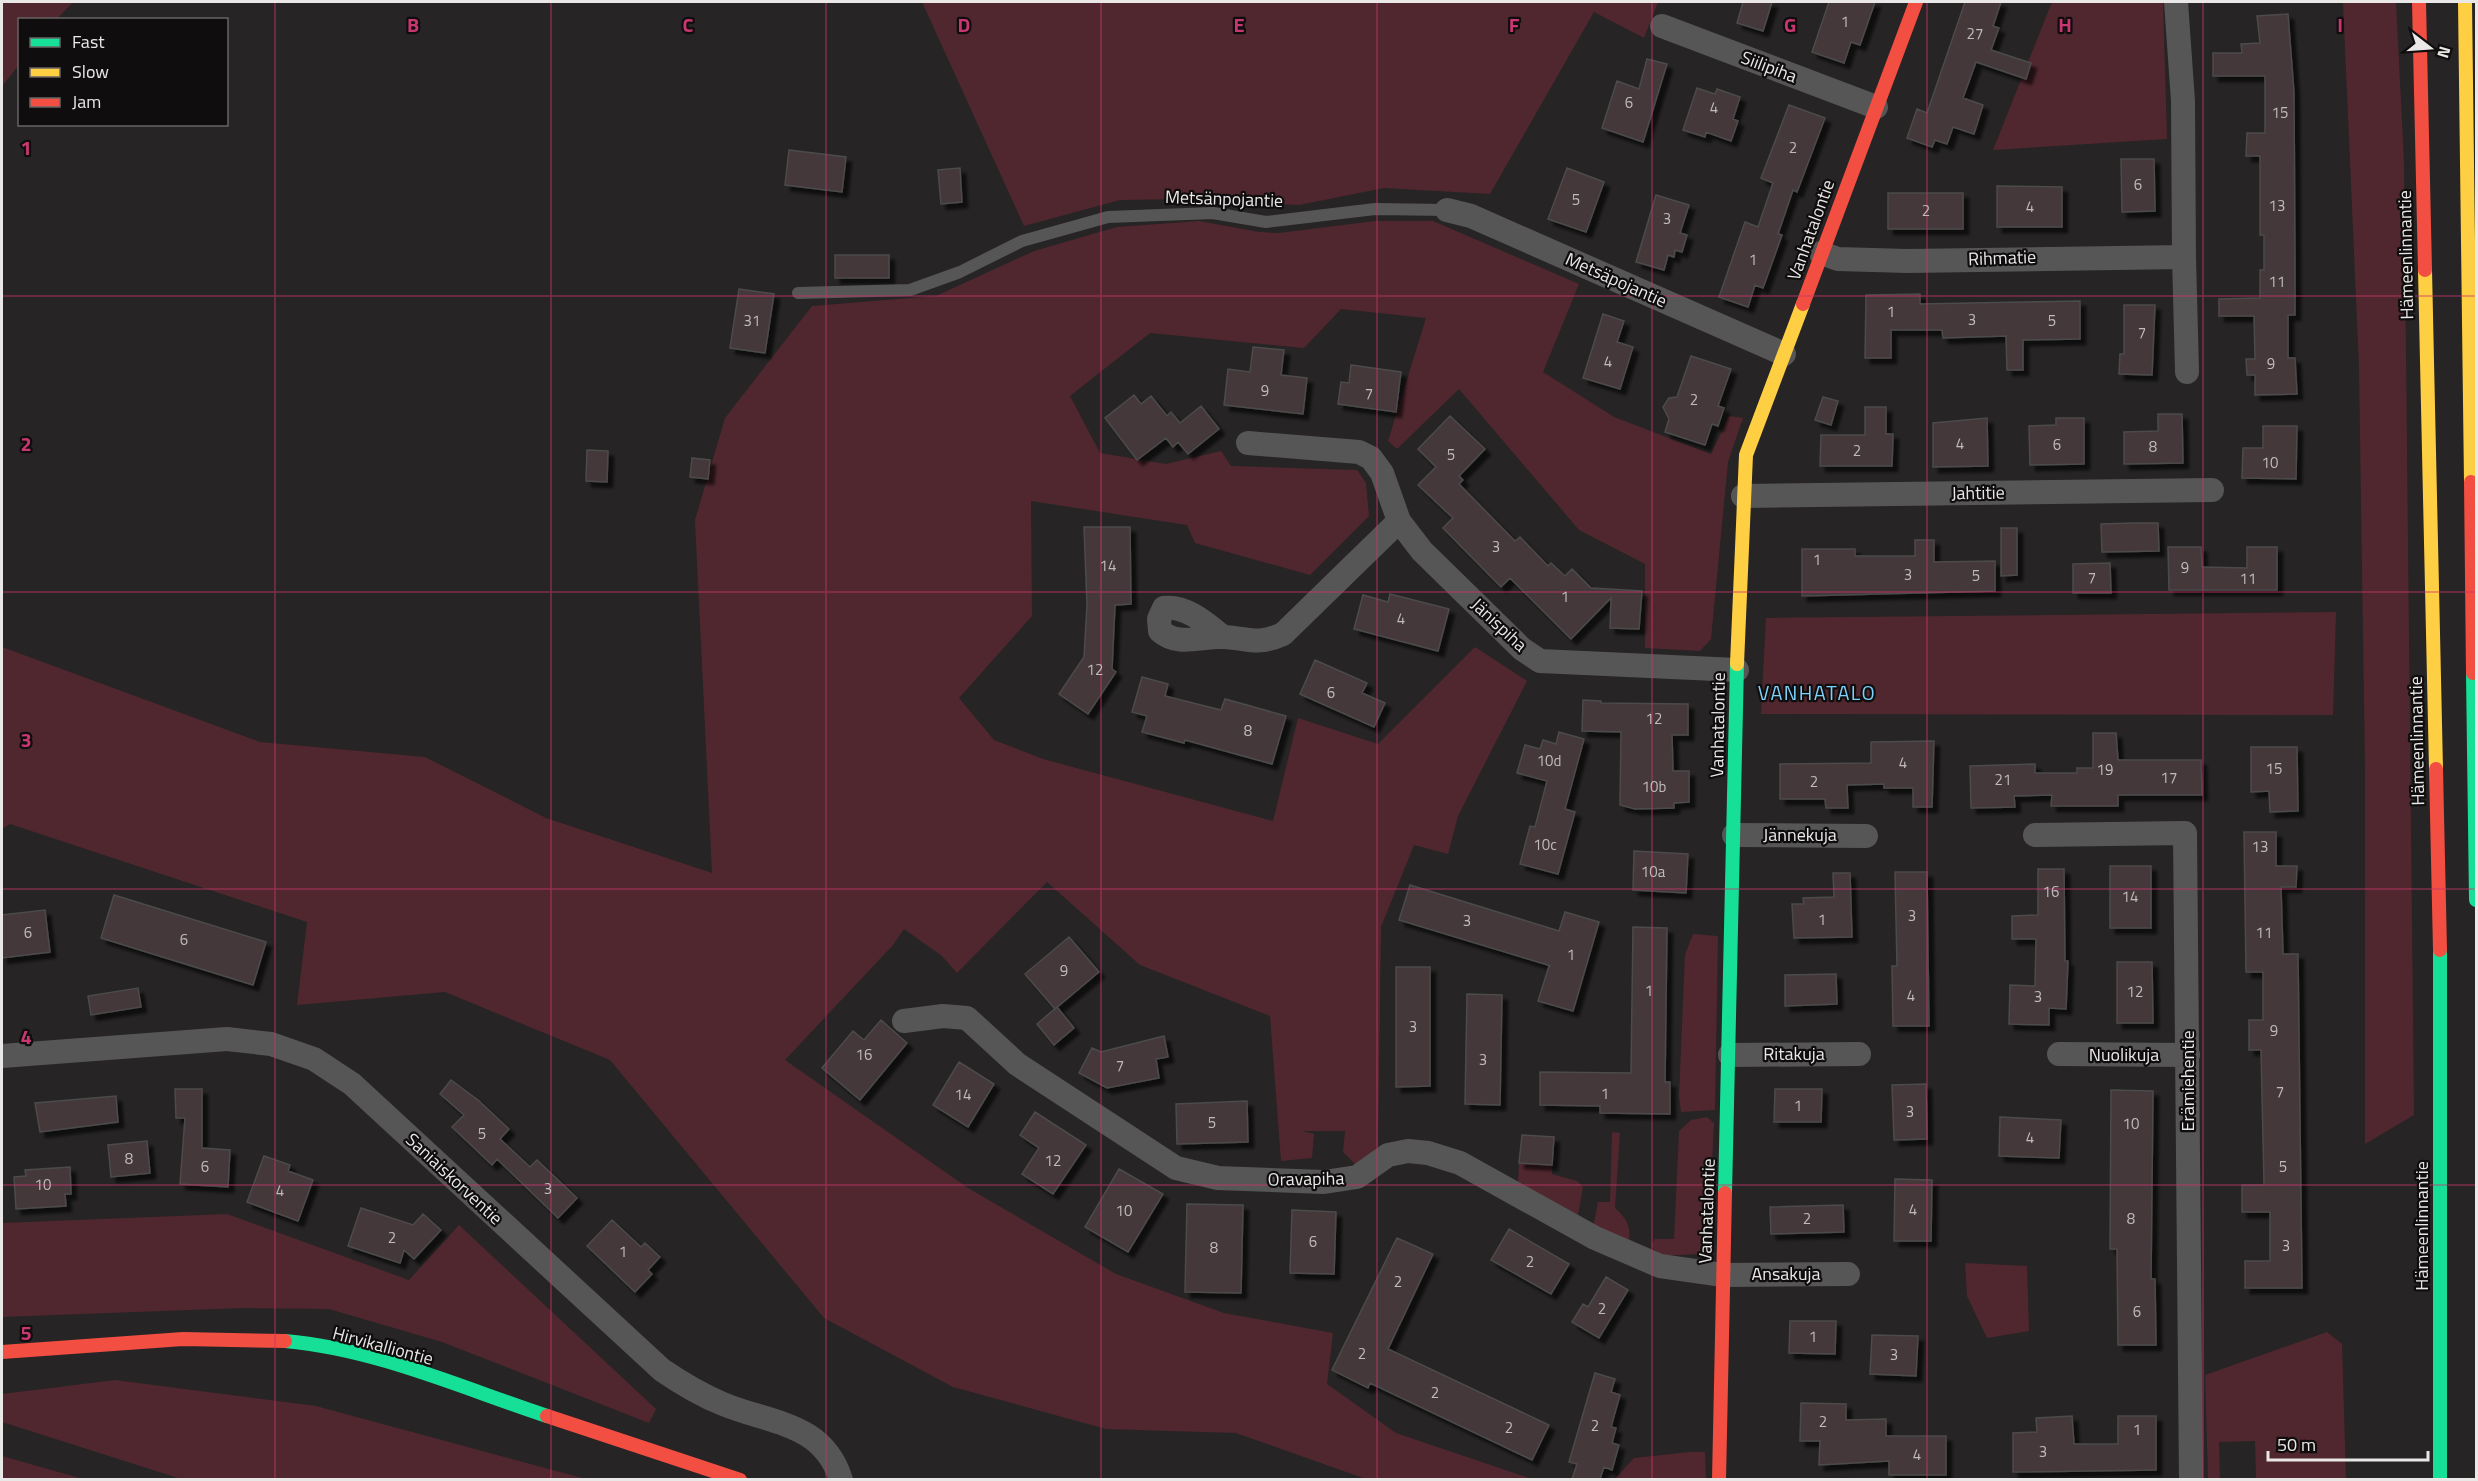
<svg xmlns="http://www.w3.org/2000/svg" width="2478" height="1481" viewBox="0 0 2478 1481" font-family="'Titillium Web',sans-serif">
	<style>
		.green { fill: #50272f }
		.building { fill: #44373a; stroke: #4c4b4b; stroke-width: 1.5; filter: url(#shadow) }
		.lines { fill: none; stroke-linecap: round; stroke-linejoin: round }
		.lane { stroke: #575656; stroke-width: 12 }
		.street { stroke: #575656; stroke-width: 24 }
		.fast { stroke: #16e098; stroke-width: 14 }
		.slow { stroke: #ffcf43; stroke-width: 14 }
		.jam { stroke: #f24e42; stroke-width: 14 }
		.grid { fill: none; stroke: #c83770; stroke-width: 1.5; stroke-opacity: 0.55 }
		.labels { text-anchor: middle; stroke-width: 4.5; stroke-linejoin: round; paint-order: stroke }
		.number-label { font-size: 15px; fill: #c0bbbc }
		.street-label { font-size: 18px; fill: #eae7e7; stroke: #0f0d0d }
		.neighbourhood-label { font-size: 20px; letter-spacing: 1.5px; fill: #7cd2fa; stroke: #0f0d0d }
		.grid-label { font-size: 20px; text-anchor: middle; font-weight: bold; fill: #c83770; stroke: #0f0d0d; stroke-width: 4.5; stroke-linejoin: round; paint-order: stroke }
	</style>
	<defs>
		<filter id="shadow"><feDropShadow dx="5.5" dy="5.5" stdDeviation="1.5" flood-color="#0009"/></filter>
	</defs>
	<rect width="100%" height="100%" fill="#262425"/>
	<!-- green -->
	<path class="green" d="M2 2H73L57 19 20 20 19 65 2 86Z
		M922 2H1658L1644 38 1594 12 1490 194 1384 188 1299 205 1180 199 1120 200 1024 226Z
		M2052 2H2163L2167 139 1993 150Z
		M2343 2H2396L2404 162 2414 1115 2365 1144V769L2359 367Z
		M1199 221 1259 232 1279 233 1375 221H1433L1579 284 1543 372 1614 417 1711 454 1729 416 1743 418 1728 462 1711 639 1700 651 1645 648V564L1579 530 1459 389 1397 449 1388 441 1426 318 1341 309 1304 348 1150 333 1070 396 1100 453 1166 464 1221 451 1231 466 1357 470 1366 483 1369 516 1310 575 1195 543 1187 525 1031 501 1032 616 959 698 994 740 1043 759 1273 821 1298 718 1378 744 1475 647 1527 681 1458 816 1448 854 1414 845 1381 927 1378 1147 1356 1165 1343 1152 1345 1131H1302L1314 1134 1312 1158 1281 1161 1270 1016 1140 965 1047 882 957 973 942 956 904 929 893 945 785 1060 968 1188 1116 1274 1224 1313 1333 1333 1327 1384 1396 1433 1532 1479H1366L1236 1433 1106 1429 953 1387 824 1318 610 1060 445 992 297 1005 307 922 10 824 2 829V647L260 742 425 757 546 818 712 873 695 520 725 418 812 306 936 296 1034 251 1117 227Z
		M2336 612 2333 715 1761 714 1766 618Z
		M1693 934 1718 936 1715 1110 1681 1112 1679 1096 1685 955Z
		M1707 1117 1714 1123 1708 1245 1699 1254 1658 1256 1651 1245 1655 1239H1674L1679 1131 1691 1120Z
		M1612 1132 1620 1133 1615 1208C1627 1219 1631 1226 1629 1242L1596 1228 1594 1223 1598 1202H1610Z
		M1519 1163 1552 1165V1174L1577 1181 1583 1187 1578 1215 1518 1182Z
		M227 1214 409 1280 459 1225 656 1409 649 1423 442 1342 329 1309 243 1308 2 1317V1223Z
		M1965 1263 2027 1266 2029 1331 1987 1338 1967 1296Z
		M2327 1332 2342 1344 2346 1479H2256L2255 1441 2219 1442 2220 1479H2208L2205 1375Z
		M115 1380 316 1406 586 1479H181L2 1422V1394Z
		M1689 1452H1705L1706 1479 1614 1480 1634 1458Z
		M2 1456 83 1479H2Z"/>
	<!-- building -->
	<path class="building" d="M1743 2H1772L1763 31 1737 23Z
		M1829 2H1875L1860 45 1851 42 1844 63 1812 52Z
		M1965 2H2001L1993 26 1999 28 1991 50 2031 63 2026 79 1976 62 1963 98 1983 105 1974 134 1953 127 1947 144 1935 140 1932 147 1907 138 1917 109 1927 113Z
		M2288 14 2294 93 2295 266V315H2288V358H2295L2297 394 2255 395V375H2247L2246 359H2255L2254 316H2219V299L2260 298V270H2264V235H2260V156H2246L2247 133H2265V76H2213V53H2242L2241 44 2260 43 2257 16Z
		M1647 59 1667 64 1643 142 1602 128 1617 81 1639 89Z
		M1697 88 1715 94 1717 89 1740 97 1733 119 1738 121 1731 141 1706 132 1705 137 1683 130Z
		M1789 105 1825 118 1797 192 1793 190 1778 234 1782 235 1763 288 1755 285 1748 307 1719 297 1745 222 1758 227 1773 183 1761 178Z
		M789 150 846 157 842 192 785 185Z
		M2121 159H2154L2155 211 2122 212Z
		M960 168 962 202 941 204 938 170Z
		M1567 168 1604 182 1586 232 1548 219Z
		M1997 186 2062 187V227H1997Z
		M1888 193H1963V229H1888Z
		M1656 195 1689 205 1680 233 1687 235 1682 252 1675 250 1674 257 1668 255 1664 270 1636 262Z
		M835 255H889V278H835Z
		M739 289 774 294 765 353 730 348Z
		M1920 294V304L2080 301V339L2023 340V370H2007L2006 336 1943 338 1942 330H1891V358H1865L1866 295Z
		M2124 305H2155L2152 375 2119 374 2120 354H2124Z
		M1603 314 1624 321 1617 342 1633 347 1620 389 1583 378Z
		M1253 347 1284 350 1281 375 1307 378 1303 414 1224 405 1228 369 1250 372Z
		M1691 356 1731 369 1718 406 1724 408 1718 426 1712 424 1705 445 1665 432 1669 419 1663 407 1669 398 1677 397Z
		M1351 365 1401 372 1396 412 1338 404 1341 382 1349 383Z
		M1134 395 1141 404 1151 396 1167 416 1171 412 1180 423 1201 406 1219 429 1188 454 1178 442 1173 447 1166 438 1137 460 1105 418Z
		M1823 397 1838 401 1831 425 1815 420Z
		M1865 407H1886V434H1893L1892 466H1820L1821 435H1865Z
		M2158 414H2182L2183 463 2124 464V432L2158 431Z
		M1450 416 1485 449 1459 476 1463 480 1459 484 1515 541 1520 537 1548 566 1551 563 1565 576 1572 569 1591 588 1642 591 1639 629 1610 628 1611 598 1571 639 1510 578 1501 587 1443 528 1453 518 1418 485 1436 467 1418 449Z
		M1987 418 1988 466 1933 467V423Z
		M2056 418H2084V464L2030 465 2029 426 2056 425Z
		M2263 426H2297L2296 479 2242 478 2243 448H2263Z
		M587 450 608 451 607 482 586 481Z
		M692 458 710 460 708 479 690 477Z
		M2133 523H2158L2159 551 2102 552 2101 524Z
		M1084 527H1130L1131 604 1115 605 1112 669 1116 672 1088 714 1059 694 1084 657 1087 605Z
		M2001 528H2017V575L2001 576Z
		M1915 540H1934V562L1995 561V591L1802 596V549H1855V556H1915Z
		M2168 547H2201L2202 567 2247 568V547H2277V590H2169Z
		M2110 563 2111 593H2073V564Z
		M1390 594 1449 609 1438 651 1354 629 1363 595 1388 602Z
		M1315 660 1367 683 1362 693 1385 703 1374 727 1300 694Z
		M1142 677 1168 684 1165 696 1221 710 1225 699 1286 716 1272 764 1185 740 1184 743 1142 732 1147 716 1132 712Z
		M1583 700 1601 701V703L1688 704V735H1672L1673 771H1689V802L1674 803V808L1635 809 1620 805 1621 732 1582 731Z
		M1559 732 1584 739 1565 809 1575 812 1558 874 1520 864 1530 826 1535 827 1547 781 1517 773 1525 745 1540 749 1543 740 1556 744Z
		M2093 733H2116L2118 760H2201L2202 795H2118V806H2051L2052 795 2014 796 2015 807 1971 808 1970 766 2035 764V773H2077V768H2093Z
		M1934 741 1932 807H1913V788H1884V784L1847 785 1848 808H1826L1825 799H1780V764L1871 763V742Z
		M2251 747H2297L2298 811 2270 812 2269 791 2251 792Z
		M2244 832H2276V866H2297L2296 887H2281L2283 954H2298L2302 1288H2245V1261H2270V1212H2242V1185H2264L2261 1050H2249V1020H2263V972H2246Z
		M1634 851 1688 854 1686 893 1633 890Z
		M2110 866H2151V928H2110Z
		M2038 869H2064L2065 961H2068L2066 1009 2049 1008V1025L2009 1024 2010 985 2035 986 2036 939H2012V916L2038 915Z
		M1895 872H1927L1929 1026H1893L1892 966H1897Z
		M1833 873H1850L1852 937 1794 938 1792 904H1804L1803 898 1834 897Z
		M1410 885 1559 931 1565 912 1599 922 1573 1011 1538 1001 1549 966H1551L1399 920Z
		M114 895 266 942 253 985 101 938Z
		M45 910 50 952 2 958V915Z
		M1633 927 1667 928 1665 1082H1670V1114L1600 1113V1106L1540 1105V1072L1631 1073Z
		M1069 937 1099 972 1055 1009 1025 974Z
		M2117 962H2152L2153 1023H2117Z
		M1396 967H1430V1086L1396 1087Z
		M1836 974 1837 1004 1785 1006V975Z
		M138 988 141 1007 91 1015 88 996Z
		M1467 994 1502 995 1500 1105 1465 1104Z
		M1057 1007 1074 1028 1054 1045 1037 1024Z
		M881 1020 907 1043 860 1100 822 1068 853 1031 864 1040Z
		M1164 1036 1168 1057 1156 1059 1159 1078 1107 1088 1079 1073 1092 1048 1101 1052Z
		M959 1062 994 1084 968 1127 933 1105Z
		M451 1080 478 1100 509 1129 500 1139 530 1167 537 1160 577 1198 558 1218 497 1159 492 1165 452 1127 464 1115 440 1094Z
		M1926 1084 1927 1139 1894 1140 1892 1085Z
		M175 1089H202V1148L230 1150 228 1187 180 1184 185 1118H176Z
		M1775 1089H1822L1821 1122H1774Z
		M2111 1090 2153 1091 2151 1279H2155L2156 1345H2118L2117 1249H2110Z
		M116 1096 118 1122 40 1132 35 1103Z
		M1247 1101 1248 1142 1177 1144 1176 1104Z
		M1035 1112 1086 1145 1053 1194 1022 1174 1039 1148 1020 1135Z
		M2000 1117 2061 1120 2059 1158 1999 1156Z
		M1522 1135 1554 1137 1552 1165 1519 1163Z
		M147 1141 150 1173 111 1177 108 1145Z
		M264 1156 290 1165 288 1171 313 1180 298 1221 247 1202Z
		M70 1167 71 1194H65L66 1206 16 1209 14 1177 26 1176 25 1170Z
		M1119 1169 1163 1194 1128 1252 1085 1227Z
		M1895 1179 1932 1180 1931 1241H1894Z
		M1187 1204 1243 1205 1241 1293 1185 1292Z
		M1843 1205 1844 1232 1771 1234 1770 1207Z
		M361 1208 413 1225 423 1214 441 1230 414 1259 404 1250 400 1263 348 1246Z
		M1292 1210 1336 1212 1334 1274 1290 1273Z
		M612 1220 641 1247 645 1243 660 1257 648 1270 652 1274 635 1292 587 1246Z
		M1509 1229 1569 1264 1551 1294 1491 1260Z
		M1397 1238 1433 1254 1388 1349 1549 1425 1532 1460 1370 1383 1368 1388 1332 1370Z
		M1606 1277 1628 1290 1599 1338 1572 1322 1583 1304 1588 1307Z
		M1790 1321H1836L1835 1354 1789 1353Z
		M1872 1335 1918 1336 1916 1376 1870 1374Z
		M1595 1373 1615 1379 1611 1392 1620 1395 1611 1427 1616 1428 1612 1443 1619 1445 1612 1470 1604 1467 1600 1479H1572L1577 1464 1569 1462Z
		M1801 1403 1846 1404V1420L1886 1419V1436H1946V1475H1889V1461L1819 1465 1820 1441H1800Z
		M2072 1416 2074 1444H2118V1416H2156V1470L2013 1472V1433L2037 1432 2036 1418Z"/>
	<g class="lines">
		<!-- lane -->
		<path class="lane" d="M798 293 910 290 960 272 1022 241 1108 217 1213 213 1266 222 1375 209 1447 210"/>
		<!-- street -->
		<path class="street" d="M2176 2 2183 101 2184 257
			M1662 26 1876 107
			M1447 210 1471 216 1784 354
			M1821 253 1838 259 1907 261 2184 257 2187 372
			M1248 443 1359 452 1371 458 1382 473 1399 521 1422 551 1522 649 1540 661 1737 670
			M1743 496 2212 490
			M1223 637C1207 624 1186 605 1164 608L1159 619 1160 631C1178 647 1201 636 1223 637 1250 638 1256 646 1283 634L1399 521
			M1734 835 1866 836
			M2035 835 2185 833 2191 1480
			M904 1021 943 1016 967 1018 1017 1064 1176 1168 1218 1178 1324 1182 1357 1177 1388 1155 1408 1151 1428 1153 1460 1163 1595 1238 1660 1266 1723 1275 1848 1274
			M2059 1054 2188 1055
			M1730 1055 1859 1054
			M2 1056 227 1039 271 1044 314 1059 352 1084 662 1370C681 1383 701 1395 723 1404 771 1424 823 1422 841 1480"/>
		<!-- fast -->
		<path class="fast" d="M2473 673 2476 900
			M2440 950V1480
			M1725 1193 1737 664
			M285 1341C376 1349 462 1388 547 1416"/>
		<!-- slow -->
		<path class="slow" d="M2465 2 2471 482
			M2425 270 2436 769
			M1737 664 1746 455 1803 304"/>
		<!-- jam -->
		<path class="jam" d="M2419 2 2425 270
			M1803 304 1916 2
			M2471 482 2473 673
			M2436 769 2440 950
			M2 1352 183 1339 285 1341
			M547 1416 740 1480
			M1719 1480 1725 1193"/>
	</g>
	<!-- grid -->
	<path class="grid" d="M275 2V1480M551 2V1480M826 2V1480M1101 2V1480M1377 2V1480M1652 2V1480M1927 2V1480M2203 2V1480M2 296H2476M2 592H2476M2 889H2476M2 1185H2476"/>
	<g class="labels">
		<!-- number labels -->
		<g class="number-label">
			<text x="1845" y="27">1</text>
			<text x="1975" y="39">27</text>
			<text x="1629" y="108">6</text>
			<text x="1714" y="113">4</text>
			<text x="2280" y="118">15</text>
			<text x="1793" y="153">2</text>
			<text x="2138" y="190">6</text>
			<text x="1576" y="205">5</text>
			<text x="2277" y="211">13</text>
			<text x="2030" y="212">4</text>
			<text x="1926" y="216">2</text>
			<text x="1667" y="224">3</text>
			<text x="1753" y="265">1</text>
			<text x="2277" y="287">11</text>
			<text x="1891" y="317">1</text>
			<text x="1972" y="325">3</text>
			<text x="752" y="326">31</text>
			<text x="2052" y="326">5</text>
			<text x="2142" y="338">7</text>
			<text x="1608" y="367">4</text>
			<text x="2271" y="369">9</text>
			<text x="1265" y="396">9</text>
			<text x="1369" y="399">7</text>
			<text x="1694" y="405">2</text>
			<text x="1960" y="449">4</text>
			<text x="2057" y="450">6</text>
			<text x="2153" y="452">8</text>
			<text x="1857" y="456">2</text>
			<text x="1451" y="460">5</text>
			<text x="2270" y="468">10</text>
			<text x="1496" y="552">3</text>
			<text x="1817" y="565">1</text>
			<text x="1108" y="571">14</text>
			<text x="2185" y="573">9</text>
			<text x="1908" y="580">3</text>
			<text x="1976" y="581">5</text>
			<text x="2092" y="583">7</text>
			<text x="2248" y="584">11</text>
			<text x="1565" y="602">1</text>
			<text x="1401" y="624">4</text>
			<text x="1095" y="675">12</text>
			<text x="1331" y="698">6</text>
			<text x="1654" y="724">12</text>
			<text x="1248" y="736">8</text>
			<text x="1549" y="766">10d</text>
			<text x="1903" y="768">4</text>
			<text x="2274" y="774">15</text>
			<text x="2105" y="775">19</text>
			<text x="2169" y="783">17</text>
			<text x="2003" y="785">21</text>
			<text x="1814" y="787">2</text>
			<text x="1654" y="792">10b</text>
			<text x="1545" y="850">10c</text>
			<text x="2260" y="852">13</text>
			<text x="1653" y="877">10a</text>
			<text x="2051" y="897">16</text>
			<text x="2130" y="902">14</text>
			<text x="1912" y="921">3</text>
			<text x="1822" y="925">1</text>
			<text x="1467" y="926">3</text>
			<text x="28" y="938">6</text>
			<text x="2264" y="938">11</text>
			<text x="184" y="945">6</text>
			<text x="1571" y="960">1</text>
			<text x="1064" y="976">9</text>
			<text x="1649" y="996">1</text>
			<text x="2135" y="997">12</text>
			<text x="1911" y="1001">4</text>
			<text x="2038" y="1002">3</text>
			<text x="1413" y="1032">3</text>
			<text x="2274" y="1036">9</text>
			<text x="864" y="1060">16</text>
			<text x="1483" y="1065">3</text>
			<text x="1120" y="1071">7</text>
			<text x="2280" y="1097">7</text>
			<text x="1605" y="1099">1</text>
			<text x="963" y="1100">14</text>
			<text x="1798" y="1111">1</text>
			<text x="1910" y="1117">3</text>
			<text x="1212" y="1128">5</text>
			<text x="2131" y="1129">10</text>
			<text x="482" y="1139">5</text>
			<text x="2030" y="1143">4</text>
			<text x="129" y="1164">8</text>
			<text x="1053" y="1166">12</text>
			<text x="205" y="1172">6</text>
			<text x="2283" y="1172">5</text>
			<text x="43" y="1190">10</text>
			<text x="548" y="1194">3</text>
			<text x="280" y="1196">4</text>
			<text x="1913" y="1215">4</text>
			<text x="1124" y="1216">10</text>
			<text x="1807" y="1224">2</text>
			<text x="2131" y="1224">8</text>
			<text x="392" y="1243">2</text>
			<text x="1313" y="1247">6</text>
			<text x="2286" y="1251">3</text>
			<text x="1214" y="1253">8</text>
			<text x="623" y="1257">1</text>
			<text x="1530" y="1267">2</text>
			<text x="1398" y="1287">2</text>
			<text x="1602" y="1314">2</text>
			<text x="2137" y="1317">6</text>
			<text x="1813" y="1342">1</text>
			<text x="1362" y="1359">2</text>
			<text x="1894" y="1360">3</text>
			<text x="1435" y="1398">2</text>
			<text x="1823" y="1427">2</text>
			<text x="1595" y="1431">2</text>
			<text x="1509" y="1433">2</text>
			<text x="2137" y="1435">1</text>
			<text x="2043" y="1457">3</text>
			<text x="1917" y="1460">4</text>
		</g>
		<!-- street labels -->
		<g class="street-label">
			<text transform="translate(1769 67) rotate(21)" y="6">Siilipiha</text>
			<text transform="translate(1224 199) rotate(2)" y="6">Metsänpojantie</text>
			<text transform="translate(1811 230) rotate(-70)" y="6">Vanhatalontie</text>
			<text transform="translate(2406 255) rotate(-91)" y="6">Hämeenlinnantie</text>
			<text transform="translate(2002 258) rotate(-2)" y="6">Rihmatie</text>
			<text transform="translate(1616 280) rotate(24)" y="6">Metsäpojantie</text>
			<text transform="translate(1978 493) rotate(-1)" y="6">Jahtitie</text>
			<text transform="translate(1499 625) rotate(43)" y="6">Jänispiha</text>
			<text transform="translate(1718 725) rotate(-89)" y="6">Vanhatalontie</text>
			<text transform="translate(2417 741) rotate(-91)" y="6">Hämeenlinnantie</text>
			<text x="1800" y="841">Jännekuja</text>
			<text x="1794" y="1060">Ritakuja</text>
			<text x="2124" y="1061">Nuolikuja</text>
			<text transform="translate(2188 1081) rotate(-90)" y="6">Erämiehentie</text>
			<text transform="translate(454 1179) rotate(43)" y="6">Saniaiskorventie</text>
			<text transform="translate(1306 1179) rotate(-1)" y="6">Oravapiha</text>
			<text transform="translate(1707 1211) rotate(-88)" y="6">Vanhatalontie</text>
			<text transform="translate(2422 1226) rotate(-90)" y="6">Hämeenlinnantie</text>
			<text x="1786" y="1280">Ansakuja</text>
			<text transform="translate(383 1346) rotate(15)" y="6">Hirvikalliontie</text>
		</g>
		<!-- neighbourhood labels -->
		<g class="neighbourhood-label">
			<text x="1817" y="700">VANHATALO</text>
		</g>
	</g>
	<g class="grid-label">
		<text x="413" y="32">B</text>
		<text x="688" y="32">C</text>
		<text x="964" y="32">D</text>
		<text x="1239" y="32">E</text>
		<text x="1514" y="32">F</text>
		<text x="1790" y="32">G</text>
		<text x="2065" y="32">H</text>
		<text x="2340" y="32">I</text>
		<text x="26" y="155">1</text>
		<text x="26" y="451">2</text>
		<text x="26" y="747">3</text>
		<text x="26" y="1044">4</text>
		<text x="26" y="1340">5</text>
	</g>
	<!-- border -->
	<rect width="2478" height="1481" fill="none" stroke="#eae7e7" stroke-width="6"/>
	<!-- legend -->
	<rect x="18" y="18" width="210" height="108" fill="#0f0d0d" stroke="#676464" stroke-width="1.5"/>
	<rect x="30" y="38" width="30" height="9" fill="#16e098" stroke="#676464" stroke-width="1.5"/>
	<text x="72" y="48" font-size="18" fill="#eae7e7">Fast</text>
	<rect x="30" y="68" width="30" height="9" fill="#ffcf43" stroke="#676464" stroke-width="1.5"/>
	<text x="72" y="78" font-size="18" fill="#eae7e7">Slow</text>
	<rect x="30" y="98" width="30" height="9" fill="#f24e42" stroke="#676464" stroke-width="1.5"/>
	<text x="72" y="108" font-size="18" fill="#eae7e7">Jam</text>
	<!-- north arrow -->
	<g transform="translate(2430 48) rotate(107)" stroke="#0f0d0d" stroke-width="4.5" paint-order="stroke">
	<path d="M0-4.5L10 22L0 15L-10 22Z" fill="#eae7e7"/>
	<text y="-9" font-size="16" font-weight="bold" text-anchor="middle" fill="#eae7e7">N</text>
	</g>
	<!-- scale -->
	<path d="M2268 1451v9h160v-9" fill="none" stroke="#eae7e7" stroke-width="3"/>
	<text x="2277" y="1451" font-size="18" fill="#eae7e7" stroke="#0f0d0d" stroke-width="4.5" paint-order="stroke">50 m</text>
</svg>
